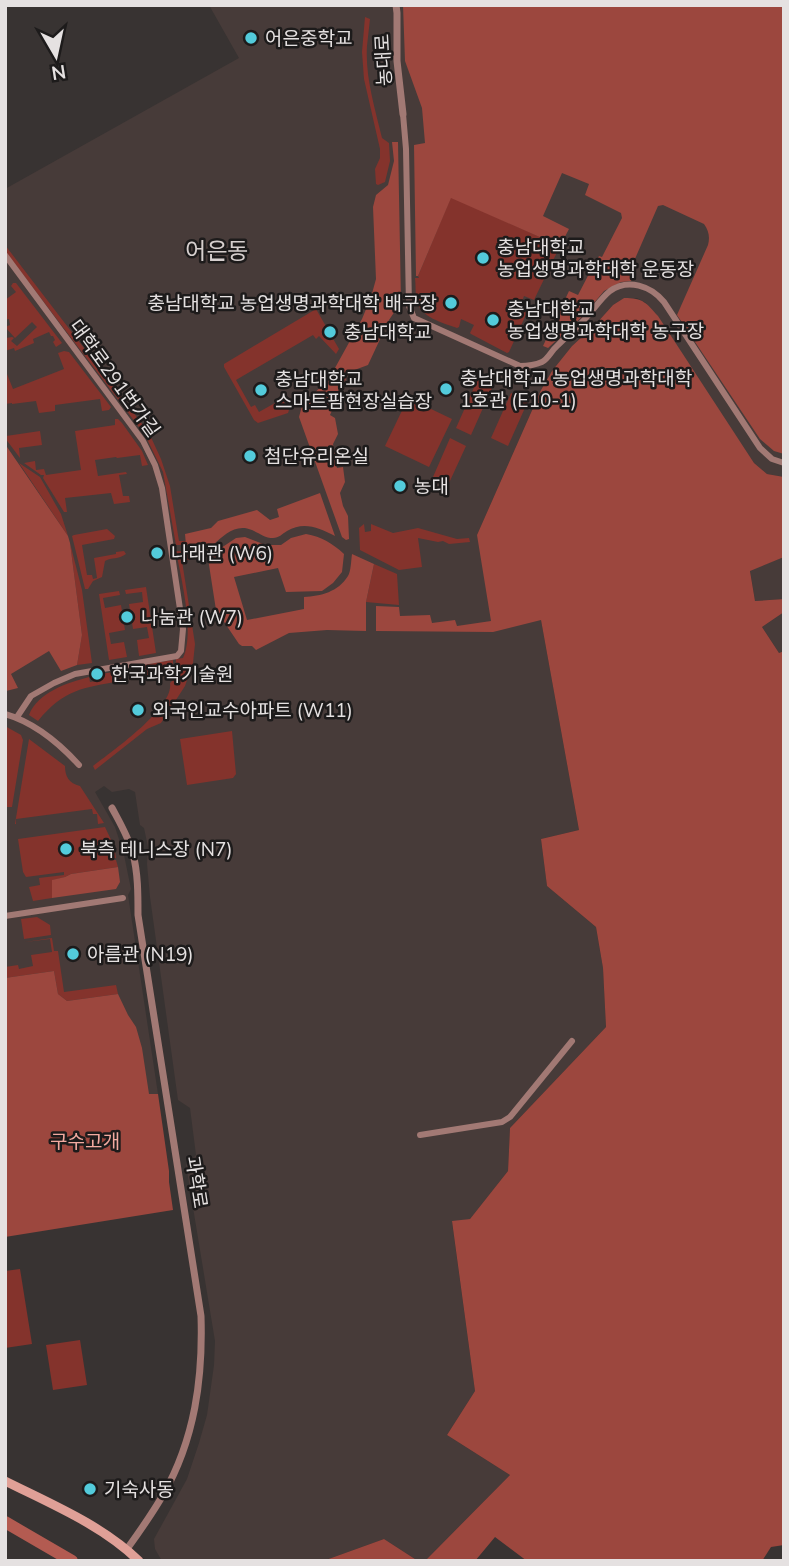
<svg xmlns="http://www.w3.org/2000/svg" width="789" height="1566" viewBox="0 0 789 1566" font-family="Mulish,'Noto Sans KR',sans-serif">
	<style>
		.built { fill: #473b39 }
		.green { fill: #84332c }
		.forest { fill: #9c473e }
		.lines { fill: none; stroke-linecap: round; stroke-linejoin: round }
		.river { stroke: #b35b51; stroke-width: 12 }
		.minor { stroke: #a27974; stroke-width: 6 }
		.tertiary { stroke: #a27974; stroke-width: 7 }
		.secondary { stroke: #e0a097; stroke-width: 9 }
		.poi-dot { fill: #53cbdb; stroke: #1d1b1b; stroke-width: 2.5 }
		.labels { text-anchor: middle; stroke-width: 5; stroke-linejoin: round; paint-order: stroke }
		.poi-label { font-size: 19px; fill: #e5e1e1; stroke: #1d1b1b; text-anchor: start }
		.street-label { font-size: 19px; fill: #e5e1e1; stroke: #1d1b1b }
		.park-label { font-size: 19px; fill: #f3aaa0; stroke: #1d1b1b }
		.quarter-label { font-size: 23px; fill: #d6cfce; stroke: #1d1b1b }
	</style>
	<rect width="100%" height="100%" fill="#383332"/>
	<!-- built -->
	<path class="built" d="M209 5H784V477L767 474 754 463 646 303 637 298H624L613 305 595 325 572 346 552 371 541 390 477 535 541 620 579 830 541 839 547 886 596 927 603 968 606 1027 510 1128 508 1171 470 1219 452 1222 475 1391 447 1435 510 1475 425 1561H418L384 1539 323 1561H162L155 1549 154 1539 187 1479 199 1443 207 1415 214 1365 215 1341 186 1165 196 1155 190 1108 178 1100 150 897 147 864 148 847 144 828 140 825 135 792 129 789 112 792 104 786 95 792 115 827 124 855 131 889 128 895 158 1094 5 1101V189L239 58Z
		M784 557V599L755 601 750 570Z
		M784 612V651L779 653 762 627Z"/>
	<!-- green -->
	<path class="green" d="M365 17 370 19C369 28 368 37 367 46 365 77 375 108 382 138L389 143 390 161 385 182 378 185 376 184 375 169 380 158V149L364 79 362 52Z
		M451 197 560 246 534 300 524 296 521 304 529 308 509 352 507 353 471 334 470 333 474 325 461 319 459 327 457 328C443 323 420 317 417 301 415 294 416 285 415 278H419L418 276Z
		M5 245 149 433 161 459 170 486 179 541H186V545H176L163 472 145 435 5 251Z
		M13 283H16L62 343 56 347 53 342 55 340 53 336H51L49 332 33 339 34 343 15 351 14 348 5 351 6 338 12 337 14 338 11 341 17 346 37 327 32 322 15 338 5 327 10 325 9 319 5 320V300L16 292 11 286Z
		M316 309 339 349 336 354 319 336 316 339 313 335 236 380 251 407 255 405 259 412 282 399 289 410 288 413 258 423 254 420 224 367V364Z
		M64 351 69 352 111 407 109 410 102 411 100 399 55 405V411L39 413 36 401 12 404V403L5 404V374H7L13 389 64 369 58 353Z
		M480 374 495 381 471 435 456 428Z
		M511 393 528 401 508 446 491 438Z
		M408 398 452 419 429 467 385 446Z
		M115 419H118L122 423 142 451 148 465 142 466 140 455 117 458 116 457 95 460 98 476 126 472 127 474 119 475 123 496H129L130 502 114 504 111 493 65 498 67 512H64L43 478 44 475H41L24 463 35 461 36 470 44 469 46 475 81 470 75 431 115 425Z
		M40 431 42 445 19 448 20 458 5 438V432L6 436Z
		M450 438 466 446 449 483H447L433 477Z
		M19 463 40 477 61 514 68 536Z
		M364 524 365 532 371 531V524L393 533 418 528 457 539 469 538 470 542 449 544 443 541 438 542 418 538 422 567 399 570 360 550 359 528Z
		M107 529 115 536 114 539 82 545 87 575H92L93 579 97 578 94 558 116 554V552L124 551 126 554C118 560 112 557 105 561L102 577 93 581 88 589H85L72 536 74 535Z
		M70 543 82 590 92 663 77 665 82 635Z
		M176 551 207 552V557L182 561 195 644 193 663 185 686 161 723 147 729 95 770 93 766C112 751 174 708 170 683L175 678 176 659 183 658C195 633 181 578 176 551Z
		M374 564 397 574 399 605 366 602Z
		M146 587 156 653 139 656 137 640 149 638 147 627 133 629 129 604 143 602 142 592 126 594 125 590Z
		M119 591 120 595 103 598 105 608 121 605 125 630 109 633 111 644 124 642 127 657 109 660 99 594Z
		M173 660V677L168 680 165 676 159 674 142 681 138 679 129 680 130 673 136 666Z
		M123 671 120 681C83 688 64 689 38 721L29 715C38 692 67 683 89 677L90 682 97 681V675L99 674Z
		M5 726 21 735 23 740 12 807H5Z
		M232 731 236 774 233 778 187 785 180 739Z
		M29 739 65 766C65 777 69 783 80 786L104 823 98 824 97 814H93L92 809 16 819V824H15Z
		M105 827 114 846 116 858H111V860H116L118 867 71 874 65 877 53 880 52 898 33 901 29 887 40 885 39 878 64 875V872L26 877 23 872 18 839Z
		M37 917 50 925 51 935 24 939 21 919Z
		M52 938 54 951H58L64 992 116 985 118 994 67 1001 58 994 54 971 5 978V967L18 965 19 969 33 966 31 955 52 952 50 939 25 942Z
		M20 1269 32 1344 5 1348V1271Z
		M80 1340 87 1385 53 1390 46 1345Z"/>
	<!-- forest -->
	<path class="forest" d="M403 5H784V454L774 451 760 439 677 315 708 245C710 237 709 231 704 224L663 205 658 206 631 268 635 270 631 281 621 282 604 291 584 315 548 348 543 346 569 291 578 295 592 268H593L599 256 602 257 622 218 621 213 585 195 589 184 562 173 543 216 569 229 560 246 451 198 418 276H416L414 145 425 143 422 108 405 61Z
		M392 142H398L401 302 389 320 368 365 349 372 330 415 335 418 338 434 333 444 337 468 343 467 345 482 340 493 343 506 348 516 349 539 346 540 342 537 299 417 302 406 330 377 362 319 371 297 376 279 373 207 376 195 388 185 394 161Z
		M624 298C644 298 646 303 658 316L754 463 767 474 784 477V557L750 571 755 601 784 599V612L762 627 779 653 784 651V1545L771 1547 762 1561H527L495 1537 475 1561H425L510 1475 447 1435 475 1391 452 1221 470 1219 508 1171 510 1128 606 1027 603 968 596 927 547 886 541 839 579 830 541 620 493 632 376 631V606L399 607 400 616 430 615 432 623 455 620 457 626 491 621 477 535 541 390 552 371 572 346 595 325 613 305Z
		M5 444 68 536 70 543 82 635 77 665 61 671 49 651 11 674 18 688 6 691Z
		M320 493 335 536C319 528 304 521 287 531 282 534 279 538 273 538 265 538 259 533 252 530 236 523 224 535 213 545H186L185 534 211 528 218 521 257 510 270 520 279 517 277 509Z
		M306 534C322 537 332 543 344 554L342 572 333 583 322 591 286 592 278 568 234 577 247 620 304 609V597C321 596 338 592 348 576 351 571 351 561 352 554L374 564 366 602V631L327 630 289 633 256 650 252 646H242L239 644 216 610 207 552 218 550 236 538 245 537 266 545H281L291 538Z
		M118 867 120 882 116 889 52 898V880L65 877 71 874Z
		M54 971 58 994 67 1001 118 994 128 1015 136 1027 142 1048 149 1094H158L169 1171V1182L173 1210 5 1237V978Z
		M384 1539 418 1561H323Z"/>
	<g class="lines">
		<!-- river -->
		<path class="river" d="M5 1522 72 1561"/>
		<!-- minor -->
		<path class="minor" d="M403 114 406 149 409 306 414 318 520 366C528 366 535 365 542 362 549 358 551 351 557 346 566 337 575 329 584 320 593 311 600 299 610 291 628 278 651 286 664 302L760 448 772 459 784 463
			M5 255 143 441 155 465 162 488 183 629 181 651 177 656 75 674 54 683 31 696 17 717
			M5 714C33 722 59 743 79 765
			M5 916 123 898
			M420 1135 502 1122 510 1117 572 1041"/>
		<!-- tertiary -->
		<path class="tertiary" d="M396 5 397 13V61L403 114
			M112 808C120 823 129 838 133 854 138 873 138 894 138 915L201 1316C203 1378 195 1439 163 1495 152 1514 140 1531 127 1549"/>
		<!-- secondary -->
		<path class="secondary" d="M5 1481C51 1504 102 1525 139 1561"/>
	</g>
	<!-- markers -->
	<g class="poi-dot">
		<circle cx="251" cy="38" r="7"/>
		<circle cx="483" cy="258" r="7"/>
		<circle cx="451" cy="303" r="7"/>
		<circle cx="493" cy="320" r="7"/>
		<circle cx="330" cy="332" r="7"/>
		<circle cx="446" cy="389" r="7"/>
		<circle cx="261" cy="390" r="7"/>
		<circle cx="250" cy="456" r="7"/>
		<circle cx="400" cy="486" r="7"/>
		<circle cx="157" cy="553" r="7"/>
		<circle cx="127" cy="617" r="7"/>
		<circle cx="97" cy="674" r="7"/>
		<circle cx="138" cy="710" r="7"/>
		<circle cx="66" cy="849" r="7"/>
		<circle cx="73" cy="954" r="7"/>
		<circle cx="90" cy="1489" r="7"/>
	</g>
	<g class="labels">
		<!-- poi labels -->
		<g class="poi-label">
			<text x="265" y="45">어은중학교</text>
			<text x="497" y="254">충남대학교<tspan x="497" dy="22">농업생명과학대학 운동장</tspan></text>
			<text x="437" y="310" text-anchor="end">충남대학교 농업생명과학대학 배구장</text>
			<text x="507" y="316">충남대학교<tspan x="507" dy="22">농업생명과학대학 농구장</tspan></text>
			<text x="344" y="339">충남대학교</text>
			<text x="460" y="385">충남대학교 농업생명과학대학<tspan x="460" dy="22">1호관 (E10-1)</tspan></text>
			<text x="275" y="386">충남대학교<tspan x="275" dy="22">스마트팜현장실습장</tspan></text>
			<text x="264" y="463">첨단유리온실</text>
			<text x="414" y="493">농대</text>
			<text x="171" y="560">나래관 (W6)</text>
			<text x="141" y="624">나눔관 (W7)</text>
			<text x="111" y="681">한국과학기술원</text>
			<text x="152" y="717">외국인교수아파트 (W11)</text>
			<text x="80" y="856">북측 테니스장 (N7)</text>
			<text x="87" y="961">아름관 (N19)</text>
			<text x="104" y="1496">기숙사동</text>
		</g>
		<!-- street labels -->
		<g class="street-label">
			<text transform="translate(383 60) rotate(-93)" y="7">농대로</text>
			<text transform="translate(115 378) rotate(54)" y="7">대학로291번가길</text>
			<text transform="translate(197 1182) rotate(81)" y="7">과학로</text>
		</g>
		<!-- park labels -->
		<g class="park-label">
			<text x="85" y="1148">구수고개</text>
		</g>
		<!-- quarter labels -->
		<g class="quarter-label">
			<text x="217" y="259">어은동</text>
		</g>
	</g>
	<!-- border -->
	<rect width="789" height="1566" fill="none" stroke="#e5e1e1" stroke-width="14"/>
	<!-- north arrow -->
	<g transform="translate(56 56) rotate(171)" stroke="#1d1b1b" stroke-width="5" paint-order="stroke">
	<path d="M0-5L12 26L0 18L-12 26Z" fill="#e5e1e1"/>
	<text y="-10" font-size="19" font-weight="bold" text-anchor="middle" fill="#e5e1e1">N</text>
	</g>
</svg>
